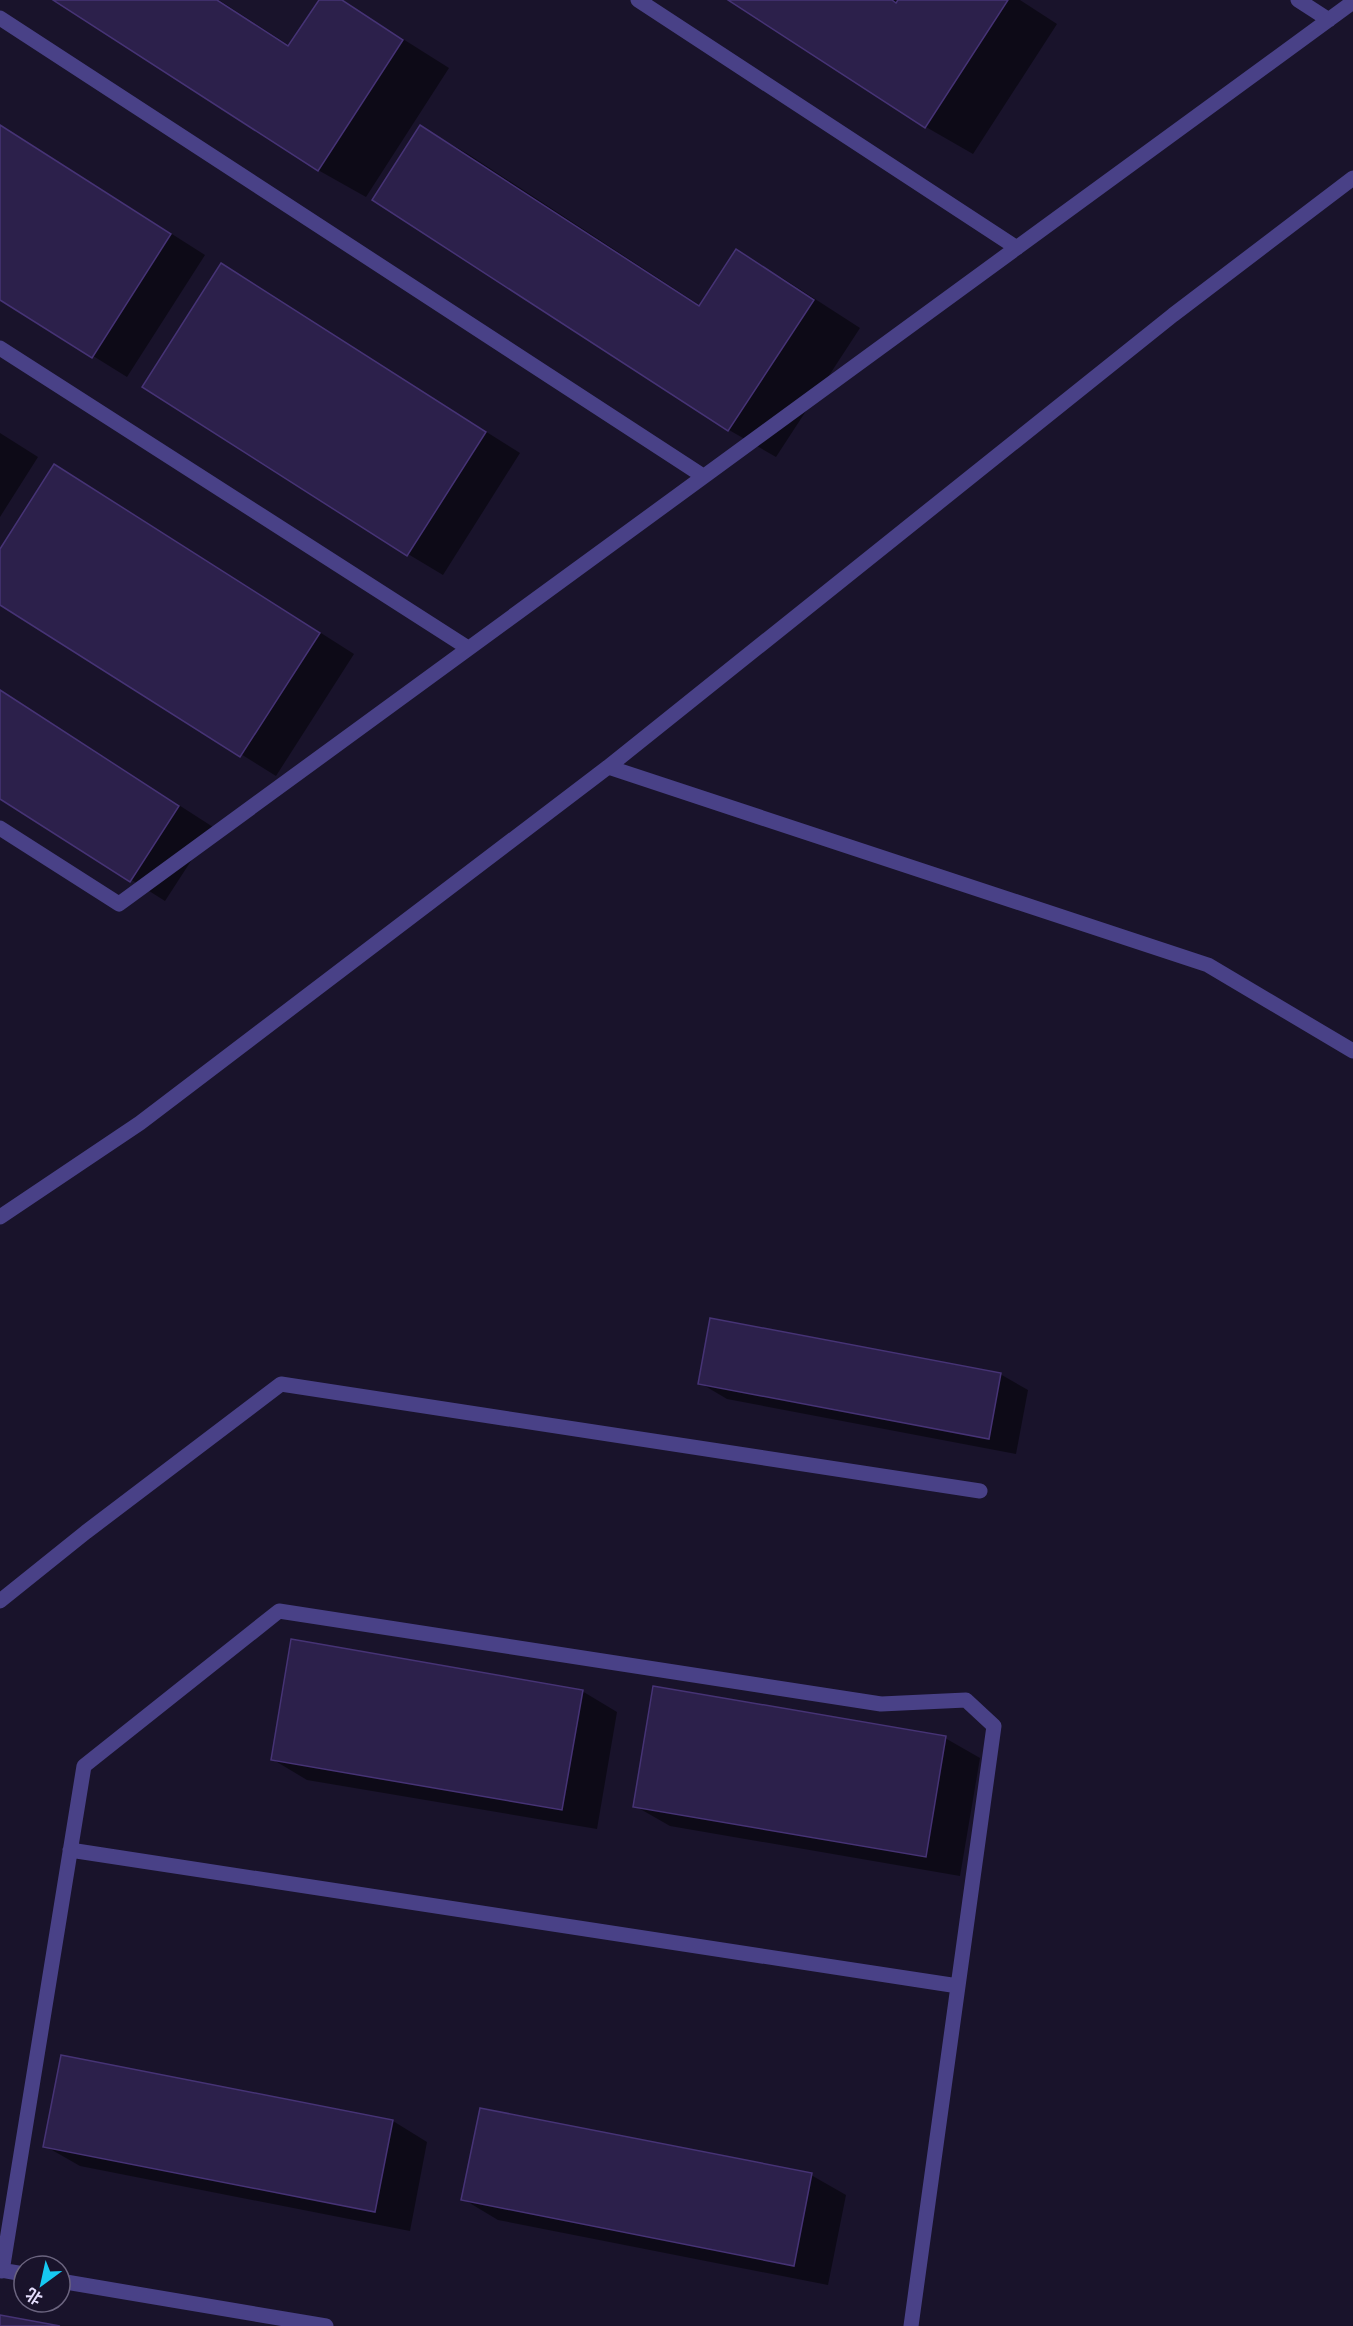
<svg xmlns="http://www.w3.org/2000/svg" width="1353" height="2326" viewBox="0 0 1353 2326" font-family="Helvetica,'Noto Sans SC',sans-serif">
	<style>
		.shadow { fill: #0007 }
		.building { fill: #2c204b; stroke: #463375; stroke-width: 1.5 }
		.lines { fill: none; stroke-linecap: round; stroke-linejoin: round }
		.service { stroke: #494187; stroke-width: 15 }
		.minor { stroke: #494187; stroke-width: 15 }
	</style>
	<rect width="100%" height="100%" fill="#19132b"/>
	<!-- shadow -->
	<path class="shadow" d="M56 0H219L290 46 320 0H341L449 68 366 197 318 170Z
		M731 0H895L898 2 900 0H1020L1057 24 973 154 926 127Z
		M0 125 205 255 127 377 0 298Z
		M421 127 468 154 701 306 737 251 784 279 860 328 776 457 729 430 374 199Z
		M221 265 520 453 443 575 408 554Z
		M0 433 38 457 0 517Z
		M89 486 354 654 276 776 0 603V552Z
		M0 690 213 827 165 901 0 797Z
		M1000 1374 1028 1390 1016 1454 727 1399 700 1383Z
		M582 1691 617 1712 597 1829 307 1780 272 1759Z
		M945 1738 980 1758 960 1876 670 1826 635 1806Z
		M393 2121 427 2142 410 2231 80 2166 45 2146Z
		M811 2175 846 2195 828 2285 498 2220 463 2199Z"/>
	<!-- building -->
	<path class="building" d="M53 0H217L288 46 319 0H342L403 40 318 171Z
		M728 0H892L896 3 898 0H1008L925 128Z
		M0 125 171 234 92 358 0 300Z
		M420 125 699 306 736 249 814 300 728 431 372 200Z
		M221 263 486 432 407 556 142 387Z
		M54 464 320 633 240 757 0 605V549Z
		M0 690 179 806 130 882 0 799Z
		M710 1318 1001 1373 989 1439 698 1384Z
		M291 1639 583 1690 562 1810 271 1760Z
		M653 1686 946 1736 926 1857 633 1807Z
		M61 2055 393 2120 375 2212 43 2147Z
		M480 2108 812 2173 794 2266 461 2200Z
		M0 2315 60 2326H0Z"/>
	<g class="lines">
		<!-- service -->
		<path class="service" d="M638 0 1017 248
			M1298 0 1329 20
			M0 18 703 476
			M0 348 468 648
			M0 828 119 904 1353 2
			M0 1601 86 1532 281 1384 980 1491
			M70 1850 958 1986
			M0 2270 24 2274
			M2 2271 84 1766 279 1611 881 1704 966 1700 994 1726 911 2326
			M60 2281 326 2326"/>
		<!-- minor -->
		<path class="minor" d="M608 767 1208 965 1353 1051
			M0 1217 140 1123 608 767 1173 315 1353 178"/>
	</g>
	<!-- north arrow -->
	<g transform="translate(42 2284) rotate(213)"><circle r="28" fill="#19132b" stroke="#6b647f" stroke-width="1.5"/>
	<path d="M0-4.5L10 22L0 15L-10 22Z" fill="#16c9f2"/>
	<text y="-9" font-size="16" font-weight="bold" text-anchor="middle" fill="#e5defd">北</text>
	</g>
</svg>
